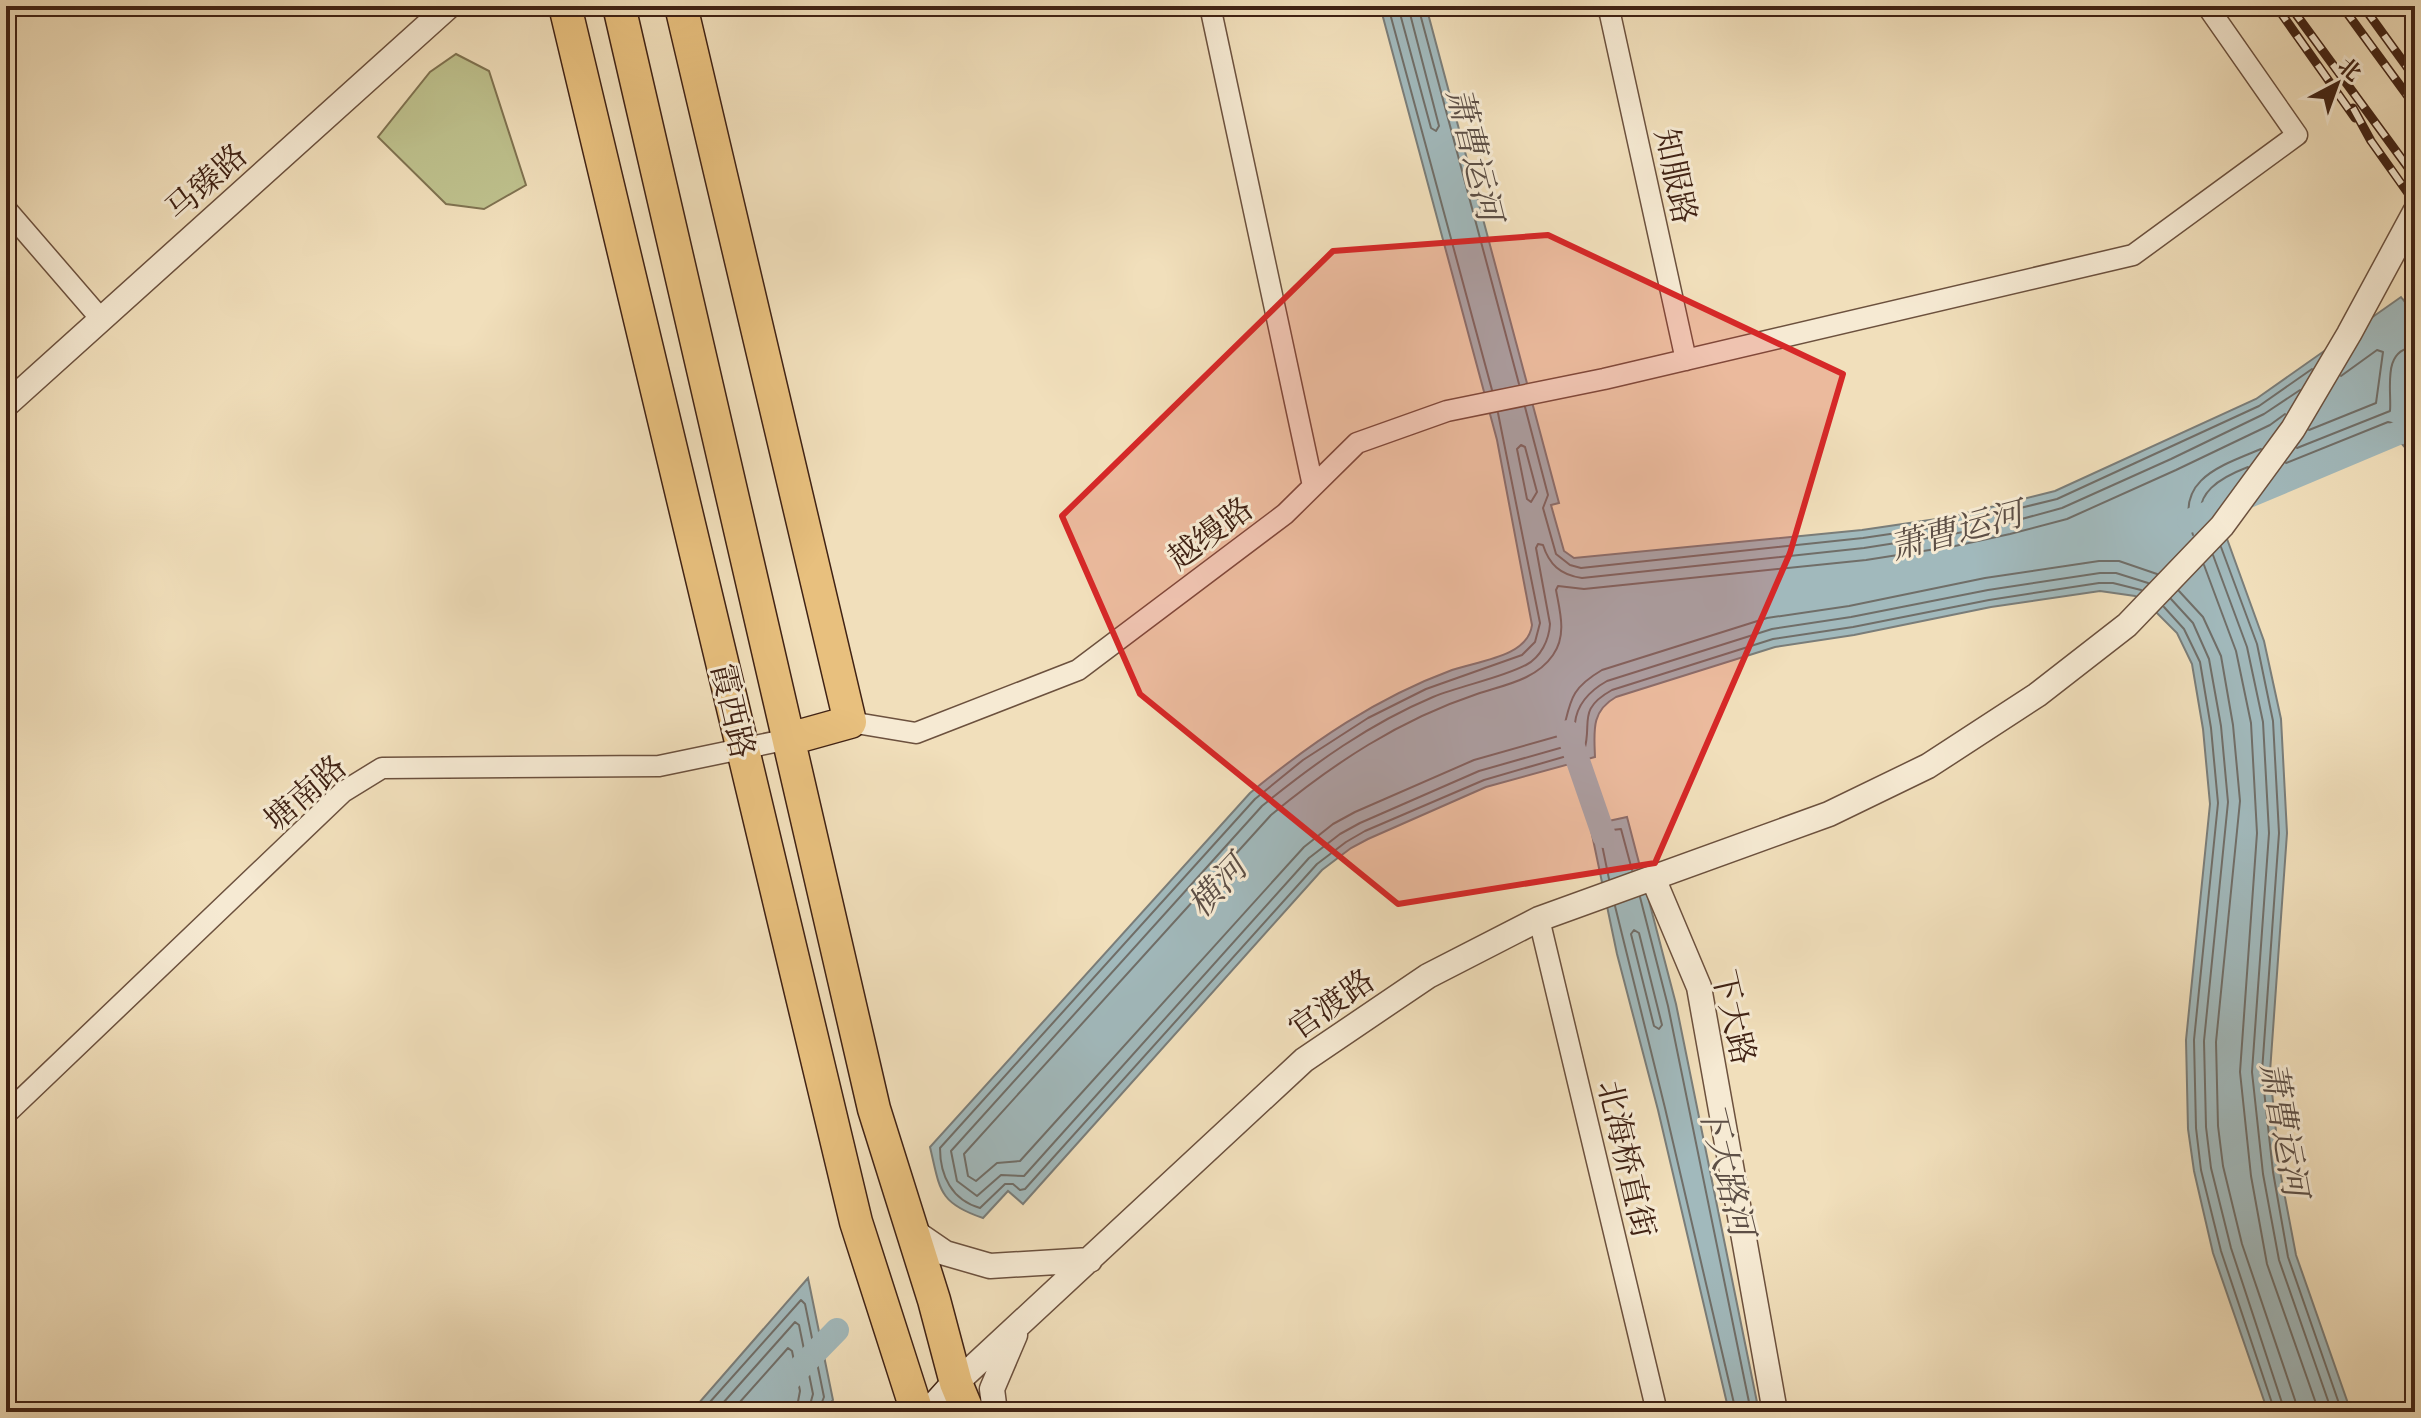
<svg xmlns="http://www.w3.org/2000/svg" width="2421" height="1418" viewBox="0 0 2421 1418" font-family="'Gentium Book Plus','Noto Serif SC',serif">
	<style>
		.green { fill: #bec18d; stroke: #7f7250; stroke-width: 2 }
		.water { fill: #a1b9bc; stroke: #7a7d79; stroke-width: 2 }
		.lines { fill: none; stroke-linecap: round; stroke-linejoin: round }
		.shore { stroke: #706e68; stroke-width: 2 }
		.canal { stroke: #a1b9bc; stroke-width: 24 }
		.minor-casing { stroke: #6c513e; stroke-width: 23 }
		.tertiary-casing { stroke: #6c513e; stroke-width: 27 }
		.secondary-casing { stroke: #402214; stroke-width: 31 }
		.primary-casing { stroke: #402214; stroke-width: 35 }
		.minor { stroke: #f6ead3; stroke-width: 20 }
		.tertiary { stroke: #f6ead3; stroke-width: 24 }
		.secondary { stroke: #f6ead3; stroke-width: 28 }
		.primary { stroke: #e8c07e; stroke-width: 32 }
		.rail-casing { stroke: #402214; stroke-width: 9 }
		.rail { stroke: #f6ead3; stroke-width: 6; stroke-dasharray: 18; stroke-linecap: butt }
		.marked { fill: #d62828; fill-opacity: 0.2; stroke: #d62828; stroke-width: 6; stroke-linejoin: round }
		.labels { text-anchor: middle; stroke-width: 6; stroke-linejoin: round; paint-order: stroke }
		.street-label { font-size: 32px; fill: #402214; stroke: #f6ead3 }
		.water-label { font-size: 34px; font-style: italic; fill: #5d4f46; stroke: #f6ead3 }
	</style>
	<rect width="100%" height="100%" fill="#f1dfbb"/>
	<filter id="stains"><feTurbulence type="fractalNoise" baseFrequency=".0025" numOctaves="4"/><feColorMatrix values="0 0 0 0 .2 0 0 0 0 .09 0 0 0 0 .02 0 0 0 .5 -.17"/></filter>
	<radialGradient id="worn" r=".72"><stop offset=".6" stop-color="#630" stop-opacity="0"/><stop offset="1" stop-color="#630" stop-opacity=".3"/></radialGradient>
	<!-- green -->
	<path class="green" d="M456 54 489 71 526 185 484 209 446 204 378 137 430 72Z"/>
	<!-- water -->
	<path class="water" d="M1380 6H1426L1559 503 1551 505 1564 551 1574 558 1862 530 1950 517 2055 491 2256 399 2401 297C2405 302 2410 308 2413 313 2418 322 2417 348 2415 359 2410 379 2398 388 2415 407V459L2390 430 2237 491 2221 502 2218 514 2264 641 2281 719 2287 833 2270 1072 2280 1171 2296 1255 2351 1412H2268L2213 1253 2194 1171 2188 1129 2186 1040 2210 804 2203 729 2192 664 2177 633 2146 602 2135 596 2100 591 1991 607 1854 635 1775 647 1616 697C1591 711 1594 731 1595 757L1486 787 1368 839 1351 848 1322 870 1023 1204 1008 1191 983 1218C938 1203 940 1189 930 1147L1250 793C1312 742 1376 698 1452 670 1478 661 1528 657 1532 625L1497 440Z
		M1627 817 1676 1004 1759 1412H1729L1658 1110 1617 954 1590 825Z
		M808 1278 833 1400 823 1412H691Z"/>
	<g class="lines">
		<!-- shore -->
		<path class="shore" d="M1388 6 1492 390
			M1398 6 1431 128 1436 131 1439 126 1408 6
			M1418 6 1519 384
			M1525 407 1548 495 1543 508 1556 554 1570 565 1581 568 1863 538 1951 525 2057 499 2259 406 2312 369
			M1498 413 1540 623 1535 642 1522 655 1426 689 1368 718 1303 760 1255 799 940 1148C940 1176 952 1200 980 1208L1005 1184H1013L1020 1190 1025 1189 1317 864 1346 842 1365 831 1484 780 1584 751C1593 723 1576 710 1612 690L1773 639 1853 627 1989 600 2099 583H2113L2141 590
			M2309 430 2376 403 2383 352 2377 350 2341 376
			M1521 445 1525 447 1537 492 1531 502 1527 499 1517 449Z
			M2297 448 2390 411C2392 390 2381 349 2415 347
			M2286 463 2388 422 2396 424 2415 446
			M2203 526C2191 493 2222 477 2248 467
			M2193 535C2173 480 2220 466 2261 449
			M2221 547 2257 644 2273 721 2279 833 2262 1072 2273 1172 2288 1257 2342 1412
			M2213 555 2247 647 2263 722 2269 833 2252 1072 2263 1174 2279 1260 2332 1412
			M2204 565 2236 651 2251 723 2257 833 2240 1072 2251 1176 2267 1264 2319 1412
			M2157 574 2119 561H2099L1985 578 1849 606 1767 618 1602 670C1568 690 1571 702 1562 735L1474 760 1355 812 1333 824 1304 847 1020 1161 997 1163 976 1181 968 1176 964 1154 1271 815C1334 763 1399 720 1477 694 1504 685 1536 680 1553 655 1567 635 1560 612 1556 590L1558 586 1584 589 1866 560 1955 546 2010 534 2067 519 2176 470 2270 425 2285 414
			M2148 583 2116 573H2100L1988 590 1851 617 1772 629 1607 681C1591 690 1577 704 1575 723 1575 731 1576 737 1574 744L1479 771 1360 823 1340 834 1309 858 1024 1176 1001 1175 977 1196 957 1181 951 1151 1262 806C1315 763 1369 724 1433 697 1462 685 1499 679 1526 665 1541 657 1549 640 1550 624L1536 548 1538 544 1543 545C1549 564 1560 575 1582 578L1864 548 1953 534 2007 523 2062 508 2171 459 2264 414 2300 390
			M2179 591 2203 617 2221 656 2233 725 2240 801 2216 1042 2218 1126 2223 1166 2242 1244 2295 1400 2297 1412
			M2171 599 2193 623 2209 659 2221 726 2228 802 2204 1041 2206 1127 2211 1168 2231 1248 2285 1412
			M2164 607 2184 629 2200 662 2211 728 2218 803 2194 1040 2196 1128 2201 1170 2221 1251 2275 1412
			M1609 879 1600 835 1603 831 1621 829 1632 870
			M1640 897 1668 1006 1751 1412
			M1615 906 1665 1108 1736 1412
			M1634 930 1639 933 1662 1025 1659 1029 1654 1026 1631 934Z
			M701 1412 801 1300 805 1304 824 1397 818 1412
			M715 1412 795 1322 799 1325 813 1394 808 1412
			M731 1412 788 1348 792 1351 800 1391 796 1412"/>
		<!-- canal -->
		<path class="canal" d="M2189 521 2403 431 2415 409
			M1568 732 1604 836
			M757 1412 837 1330"/>
		<!-- minor casing -->
		<g class="minor-casing">
			<path id="minor" d="M1210 6 1313 486
				M1606 6 1610 14 1686 360
				M6 209 101 319
				M850 722 916 733 1078 670 1285 514 1357 443 1447 411 1604 379 2133 255 2297 135 2207 6
				M1539 919 1657 1412
				M6 1114 343 792 382 768 659 766 789 739"/>
		</g>
		<!-- tertiary casing -->
		<g class="tertiary-casing">
			<path id="tertiary" d="M6 405 449 6
				M1653 878 1699 987 1775 1412
				M910 1229 945 1253 990 1266 1090 1260
				M956 1383 1304 1060 1428 976 1539 919 1829 814 1928 766 2037 695 2127 625 2222 526 2293 429 2349 334 2415 212
				M995 1412 992 1389 1015 1335"/>
		</g>
		<!-- secondary casing -->
		<g class="secondary-casing">
			<path id="secondary" d="M930 1412 956 1383"/>
		</g>
		<!-- primary casing -->
		<g class="primary-casing">
			<path id="primary" d="M565 6 856 1222 917 1412
				M619 6 874 1109 934 1300 956 1383 968 1412
				M681 6 850 722 789 739"/>
		</g>
		<!-- minor -->
		<use href="#minor" class="minor"/>
		<!-- tertiary -->
		<use href="#tertiary" class="tertiary"/>
		<!-- secondary -->
		<use href="#secondary" class="secondary"/>
		<!-- primary -->
		<use href="#primary" class="primary"/>
		<!-- rail casing -->
		<g class="rail-casing">
			<path id="rail" d="M2276 6 2355 118
				M2290 6 2415 177
				M2342 6 2415 106
				M2363 6 2415 78
				M2353 108 2371 141 2415 203"/>
		</g>
		<!-- rail -->
		<use href="#rail" class="rail"/>
	</g>
	<!-- marked area -->
	<path class="marked" d="M1548 235 1843 374 1790 553 1655 863 1398 904 1140 694 1062 516 1333 251Z"/>
	<g class="labels">
		<!-- street labels -->
		<g class="street-label">
			<text transform="translate(1676 176) rotate(78)" y="11">知服路</text>
			<text transform="translate(206 182) rotate(-42)" y="11">马臻路</text>
			<text transform="translate(1210 533) rotate(-37)" y="11">越缦路</text>
			<text transform="translate(733 711) rotate(77)" y="11">霞西路</text>
			<text transform="translate(305 793) rotate(-41)" y="11">塘南路</text>
			<text transform="translate(1331 1004) rotate(-35)" y="11">官渡路</text>
			<text transform="translate(1734 1017) rotate(77)" y="11">下大路</text>
			<text transform="translate(1627 1159) rotate(77)" y="11">北海桥直街</text>
		</g>
		<!-- water labels -->
		<g class="water-label">
			<text transform="translate(1475 154) rotate(76)" y="12">萧曹运河</text>
			<text transform="translate(1956 530) rotate(-15)" y="12">萧曹运河</text>
			<text transform="translate(1217 886) rotate(-47)" y="12">横河</text>
			<text transform="translate(2285 1129) rotate(80)" y="12">萧曹运河</text>
			<text transform="translate(1727 1169) rotate(76)" y="12">下大路河</text>
		</g>
	</g>
	<!-- margin -->
	<rect width="2421" height="1418" fill="none" stroke="#f1dfbb" stroke-width="32"/>
	<rect x="8" y="8" width="2405" height="1402" fill="none" stroke="#402214" stroke-width="4"/>
	<rect x="16" y="16" width="2389" height="1386" fill="none" stroke="#402214" stroke-width="2"/>
	<!-- north arrow -->
	<g transform="translate(2337 84) rotate(41)" stroke="#f6ead3" stroke-width="6" paint-order="stroke">
	<path d="M0-6L14 30L0 20L-14 30Z" fill="#402214"/>
	<text y="-12" font-size="22" font-weight="bold" text-anchor="middle" fill="#402214">北</text>
	</g>
	<rect width="100%" height="100%" filter="url(#stains)"/>
	<rect width="100%" height="100%" fill="url(#worn)"/>
</svg>
